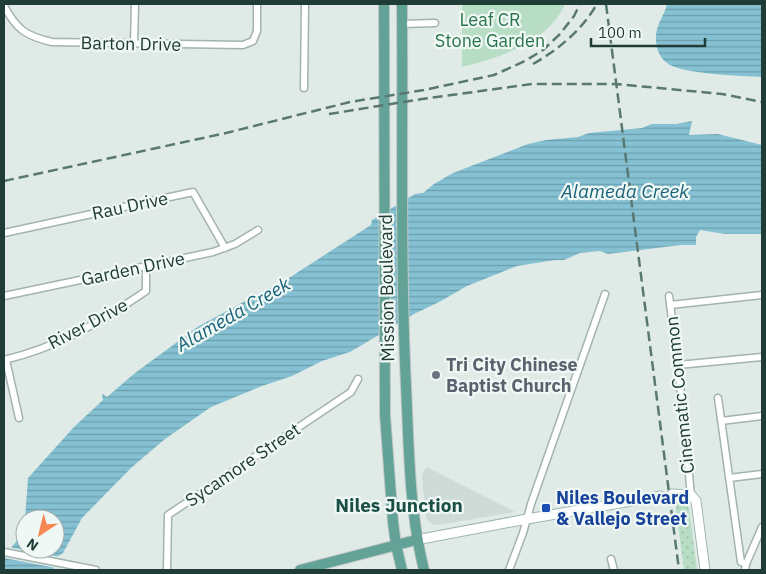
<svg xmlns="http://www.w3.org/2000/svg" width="766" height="574" viewBox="0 0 766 574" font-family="'IBM Plex Sans',sans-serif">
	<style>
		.built { fill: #cedbd6 }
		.grass { fill: url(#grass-dots) }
		.garden { fill: #b8ddc5 }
		.water { fill: url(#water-rules) }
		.pier { fill: #e0ebe7 }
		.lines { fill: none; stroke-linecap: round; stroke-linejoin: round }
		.minor-casing { stroke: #a3b3af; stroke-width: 9 }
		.secondary-casing { stroke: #9eb7b0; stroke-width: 11 }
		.primary-casing { stroke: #c1c8c7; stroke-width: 12 }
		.minor { stroke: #fff; stroke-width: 6 }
		.secondary { stroke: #fff; stroke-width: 9 }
		.primary { stroke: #63a297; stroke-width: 10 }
		.rail { stroke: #5a7872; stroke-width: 2.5; stroke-dasharray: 10 5; stroke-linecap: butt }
		.worship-dot { fill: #6b7280; stroke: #f0f8f5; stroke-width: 2 }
		.transit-dot { fill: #1a4fb4; stroke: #f0f8f5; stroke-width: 2 }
		.labels { text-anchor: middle; stroke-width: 4.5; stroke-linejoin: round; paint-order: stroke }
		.park-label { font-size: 18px; fill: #29744b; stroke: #f0f8f5 }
		.street-label { font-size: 18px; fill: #203c37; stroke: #f0f8f5 }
		.worship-label { font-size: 18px; font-weight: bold; fill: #5b616d; stroke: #f0f8f5; text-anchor: start }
		.transit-label { font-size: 18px; font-weight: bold; fill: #164399; stroke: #f0f8f5; text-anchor: start }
		.water-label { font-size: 19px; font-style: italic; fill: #18627a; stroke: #f0f8f5 }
		.neighbourhood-label { font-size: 19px; font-weight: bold; fill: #1b4f46; stroke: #f0f8f5 }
	</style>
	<defs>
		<pattern id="grass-dots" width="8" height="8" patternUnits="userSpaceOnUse" patternTransform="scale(1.25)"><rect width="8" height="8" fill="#b8ddc5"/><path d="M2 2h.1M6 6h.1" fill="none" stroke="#9ebfaa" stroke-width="1.8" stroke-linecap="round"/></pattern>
		<pattern id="water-rules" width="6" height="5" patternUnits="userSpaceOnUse" patternTransform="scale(1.25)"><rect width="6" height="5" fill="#85c1d3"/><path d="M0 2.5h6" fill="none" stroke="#6c9eac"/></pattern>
	</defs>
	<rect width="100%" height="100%" fill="#e0ebe7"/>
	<!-- built -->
	<path class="built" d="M427 467 515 512 444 524 434 525 427 520 425 513 422 474Z"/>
	<!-- grass -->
	<path class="grass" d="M675 501H682L689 508 697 570H684Z"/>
	<!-- garden -->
	<path class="garden" d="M462 4H565C548 43 500 57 462 67Z"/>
	<!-- water -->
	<path class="water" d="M667 4H762V77C743 76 680 74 667 63 660 58 656 49 656 40 655 25 664 17 667 4Z
		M692 121 689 135 718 134 762 145V234H725L700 230 696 237V245H681L608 254 600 251 580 253 564 260H555L517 266 467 286 441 301 414 314 350 352 322 361 292 376 262 386 211 407 165 439 131 468 82 518 63 553 58 556 53 570H4V557L22 534 25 519V549H55V519H25L28 478 74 427 103 400 102 395 103 394 107 397 135 373 199 326 292 276 371 225 372 220 415 194 423 193 434 184 453 173 528 144 546 140 578 137 589 133 642 128 652 124H676Z"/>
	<!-- pier -->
	<path class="pier" d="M9 547 60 557 56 568 4 558V553Z"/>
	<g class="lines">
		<!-- minor casing -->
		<g class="minor-casing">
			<path id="minor" d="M4 6C17 30 26 36 52 42L243 45 253 41 257 31V4
				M402 24 435 23
				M134 44 135 4
				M304 88 305 4
				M4 233 193 192 225 248
				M4 296 213 252 235 244 258 230
				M669 296 678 365 691 495
				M670 305 762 295
				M4 360C59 347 100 322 146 291V266
				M6 360 19 418
				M678 365 762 357
				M718 398 741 562 746 564
				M721 421 762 416
				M729 478 762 474
				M4 552 96 570
				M611 559 614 570
				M167 570 168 515 351 392 358 379
				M509 570 523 533 531 504 605 294
				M745 570 746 564 762 527"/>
		</g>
		<!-- secondary casing -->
		<g class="secondary-casing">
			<path id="secondary" d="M672 494 691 495 696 501 705 570
				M416 540 527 519 661 496"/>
		</g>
		<!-- primary casing -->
		<g class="primary-casing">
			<path id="primary" d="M384 4 385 415 393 522 396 545 402 570
				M402 4C403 131 400 259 406 386 409 448 409 510 424 570
				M300 570 416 540"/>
		</g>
		<!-- minor -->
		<use href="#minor" class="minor"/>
		<!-- secondary -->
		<use href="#secondary" class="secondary"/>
		<!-- primary -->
		<use href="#primary" class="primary"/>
		<!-- rail -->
		<path class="rail" d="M606 4 679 570
			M533 64C559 49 582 30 597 4
			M329 114 422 99 532 84H616L722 94 762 102
			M4 181 226 133 350 102 424 90 494 75 525 61 543 50 560 34 574 16 580 4"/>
	</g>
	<!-- markers -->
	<circle class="worship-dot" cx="436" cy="375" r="5"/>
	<rect class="transit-dot" x="541" y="503" width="10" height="10" rx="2.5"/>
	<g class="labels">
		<!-- park labels -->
		<g class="park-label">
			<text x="490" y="26">Leaf CR<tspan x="490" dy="21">Stone Garden</tspan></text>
		</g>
		<!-- street labels -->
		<g class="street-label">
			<text transform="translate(131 44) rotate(1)" y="6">Barton Drive</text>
			<text transform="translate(130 206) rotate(-12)" y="6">Rau Drive</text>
			<text transform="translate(133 269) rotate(-12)" y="6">Garden Drive</text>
			<text transform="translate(387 288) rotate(-91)" y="6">Mission Boulevard</text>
			<text transform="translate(88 324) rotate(-28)" y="6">River Drive</text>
			<text transform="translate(680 395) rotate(-96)" y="6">Cinematic Common</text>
			<text transform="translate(243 465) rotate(-34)" y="6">Sycamore Street</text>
		</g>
		<!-- worship labels -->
		<g class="worship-label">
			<text x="446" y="371">Tri City Chinese<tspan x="446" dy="21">Baptist Church</tspan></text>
		</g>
		<!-- transit labels -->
		<g class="transit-label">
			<text x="556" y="504">Niles Boulevard<tspan x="556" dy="21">&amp; Vallejo Street</tspan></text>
		</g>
		<!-- water labels -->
		<g class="water-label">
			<text x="625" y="198">Alameda Creek</text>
			<text transform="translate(233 314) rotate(-30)" y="7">Alameda Creek</text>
		</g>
		<!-- neighbourhood labels -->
		<g class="neighbourhood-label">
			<text x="399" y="512">Niles Junction</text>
		</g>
	</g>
	<!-- border -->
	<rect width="766" height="574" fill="none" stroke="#203c37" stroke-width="10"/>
	<!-- north arrow -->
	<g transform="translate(40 534) rotate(215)"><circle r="24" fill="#f0f8f5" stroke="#9dada9"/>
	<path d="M0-4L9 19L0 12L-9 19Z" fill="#f78752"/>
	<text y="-8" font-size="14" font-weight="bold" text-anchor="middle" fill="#203c37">N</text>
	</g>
	<!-- scale -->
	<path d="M591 38v8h114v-8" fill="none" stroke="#203c37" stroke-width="2.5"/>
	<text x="598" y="38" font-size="15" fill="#203c37" stroke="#f0f8f5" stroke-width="4" paint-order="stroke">100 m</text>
</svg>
